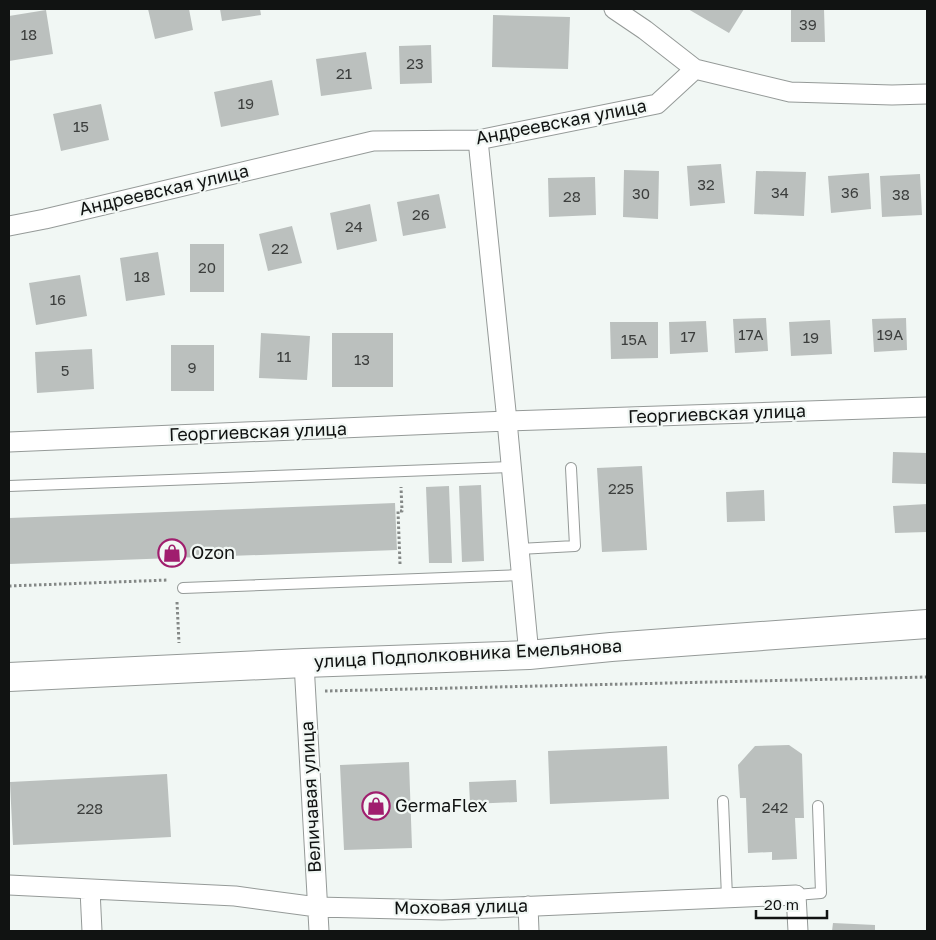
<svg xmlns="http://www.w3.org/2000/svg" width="936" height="940" viewBox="0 0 936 940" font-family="'Golos Text',sans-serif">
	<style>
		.building { fill: #bbc0be }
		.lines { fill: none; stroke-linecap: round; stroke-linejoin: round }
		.service-casing { stroke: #959a98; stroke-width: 12 }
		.minor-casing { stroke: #959a98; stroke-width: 21 }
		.primary-casing { stroke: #959a98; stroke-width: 30 }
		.path { stroke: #848886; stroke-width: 3; stroke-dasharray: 2.5 2.5; stroke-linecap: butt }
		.service { stroke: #fff; stroke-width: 10 }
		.minor { stroke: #fff; stroke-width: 19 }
		.primary { stroke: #fff; stroke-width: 28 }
		.labels { text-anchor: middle; stroke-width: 4.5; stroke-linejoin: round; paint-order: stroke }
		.number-label { font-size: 15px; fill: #3c3e3d }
		.street-label { font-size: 18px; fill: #111312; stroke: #f1f7f4 }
		.poi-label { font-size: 18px; fill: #111312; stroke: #f1f7f4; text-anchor: start }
	</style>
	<rect width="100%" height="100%" fill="#f1f7f4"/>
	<!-- building -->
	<path class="building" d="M148 9H189L193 30 155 39Z
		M220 9H260L261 15 222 21Z
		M688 9H744L729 33Z
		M791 9H824L825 42H791Z
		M46 10 53 54 9 61V16Z
		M493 15 570 17 568 69 492 67Z
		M431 45 432 83 400 84 399 46Z
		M366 52 372 89 321 96 316 59Z
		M272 80 279 115 221 127 214 92Z
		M101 104 109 140 61 151 53 114Z
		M721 164 725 203 690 206 687 166Z
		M624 170 659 171 658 219 623 217Z
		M756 171 806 172 804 216 754 214Z
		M869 173 871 209 831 213 828 176Z
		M920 174 922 215 882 217 880 176Z
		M595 177 596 215 549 217 548 178Z
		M439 194 446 228 403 236 397 202Z
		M370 204 377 241 337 250 330 213Z
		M292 226 302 263 268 271 259 234Z
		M190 244H224V292H190Z
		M158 252 165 295 126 301 120 258Z
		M80 275 87 316 36 325 29 283Z
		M766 318 768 351 735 353 733 319Z
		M906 318 907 350 874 352 872 319Z
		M830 320 832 354 791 356 789 322Z
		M706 321 708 352 670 354 669 322Z
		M610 322H658V358L611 359Z
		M261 333 310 336 307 380 259 378Z
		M332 333H393V387H332Z
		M171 345H214V391H171Z
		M92 349 94 389 37 393 35 352Z
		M893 452 927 453 926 484 892 483Z
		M642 466 647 550 602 552 597 468Z
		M481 485 484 561 462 562 459 486Z
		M449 486 452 563H429L426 487Z
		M764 490 765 521 727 522 726 492Z
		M395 503 397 550 9 564V518Z
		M927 504V532L895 533 893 506Z
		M789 745 802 754 804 818H795L797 859 772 860V852L748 853 746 798H740L738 765 755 746Z
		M667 746 669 799 550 804 548 751Z
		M409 762 412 848 344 850 340 765Z
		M167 774 171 837 13 845 10 782Z
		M516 780 517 802 470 804 469 782Z
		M833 923 875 925V931H832Z"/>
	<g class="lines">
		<!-- service casing -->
		<g class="service-casing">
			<path id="service" d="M9 486 511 467
				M519 549 575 546 571 468
				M183 588 522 575
				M723 801 727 897
				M796 895 821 893 818 806"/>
		</g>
		<!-- minor casing -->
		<g class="minor-casing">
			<path id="minor" d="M614 9 645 30 695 69
				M478 140 507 421 529 655
				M9 226 45 219 373 141 478 140 657 104 695 69 790 92 892 95 927 94
				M9 442 507 421 927 407
				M304 663 319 931
				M9 885 235 896 317 907 442 910 796 895 798 931
				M90 890 92 931
				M528 906 529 931"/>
		</g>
		<!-- primary casing -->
		<g class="primary-casing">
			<path id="primary" d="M9 677 304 663 529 655 611 647 927 624"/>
		</g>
		<!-- path -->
		<path class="path" d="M400 564 398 511H402L401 487
			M9 586 168 580
			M177 602 179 643
			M325 691 927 677"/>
		<!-- service -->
		<use href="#service" class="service"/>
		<!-- minor -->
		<use href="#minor" class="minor"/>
		<!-- primary -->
		<use href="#primary" class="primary"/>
	</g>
	<!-- icons -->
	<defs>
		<g id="shop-ring" transform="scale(1.4375)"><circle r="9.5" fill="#f1f7f4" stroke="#a01e6e" stroke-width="1.5"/><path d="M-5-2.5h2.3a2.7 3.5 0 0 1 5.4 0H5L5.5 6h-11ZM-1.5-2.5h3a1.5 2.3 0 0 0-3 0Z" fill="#a01e6e"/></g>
	</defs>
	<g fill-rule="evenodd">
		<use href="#shop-ring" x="172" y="553"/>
		<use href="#shop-ring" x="376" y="806"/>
	</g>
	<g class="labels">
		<!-- number labels -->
		<g class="number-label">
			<text x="808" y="30">39</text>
			<text x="29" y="40">18</text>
			<text x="415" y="69">23</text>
			<text x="344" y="79">21</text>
			<text x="246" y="109">19</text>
			<text x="81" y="132">15</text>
			<text x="706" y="190">32</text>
			<text x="780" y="198">34</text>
			<text x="850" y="198">36</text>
			<text x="641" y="199">30</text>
			<text x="901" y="200">38</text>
			<text x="572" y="202">28</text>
			<text x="421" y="220">26</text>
			<text x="354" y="232">24</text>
			<text x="280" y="254">22</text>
			<text x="207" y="273">20</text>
			<text x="142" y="282">18</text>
			<text x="58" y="305">16</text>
			<text x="751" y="340">17А</text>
			<text x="890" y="340">19А</text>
			<text x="688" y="342">17</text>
			<text x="811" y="343">19</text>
			<text x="634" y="345">15А</text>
			<text x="284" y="362">11</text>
			<text x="362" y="365">13</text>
			<text x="192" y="373">9</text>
			<text x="65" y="376">5</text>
			<text x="621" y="494">225</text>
			<text x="775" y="813">242</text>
			<text x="90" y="814">228</text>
		</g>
		<!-- street labels -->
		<g class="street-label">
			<text transform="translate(561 122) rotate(-11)" y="6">Андреевская улица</text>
			<text transform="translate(164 190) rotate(-13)" y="6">Андреевская улица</text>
			<text transform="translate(717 414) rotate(-2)" y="6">Георгиевская улица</text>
			<text transform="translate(258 432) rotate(-2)" y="6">Георгиевская улица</text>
			<text transform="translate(468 654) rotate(-3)" y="6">улица Подполковника Емельянова</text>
			<text transform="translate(311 797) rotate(-93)" y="6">Величавая улица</text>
			<text transform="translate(461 907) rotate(-1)" y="6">Моховая улица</text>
		</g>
		<!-- poi labels -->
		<g class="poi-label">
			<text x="191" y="559">Ozon</text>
			<text x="395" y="812">GermaFlex</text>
		</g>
	</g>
	<!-- border -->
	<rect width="936" height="940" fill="none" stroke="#111312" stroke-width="20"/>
	<!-- scale -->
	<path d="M756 910v8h71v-8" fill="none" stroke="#111312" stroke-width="2.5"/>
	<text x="764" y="910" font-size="15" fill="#111312" stroke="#f1f7f4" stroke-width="4" paint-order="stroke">20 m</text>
</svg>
